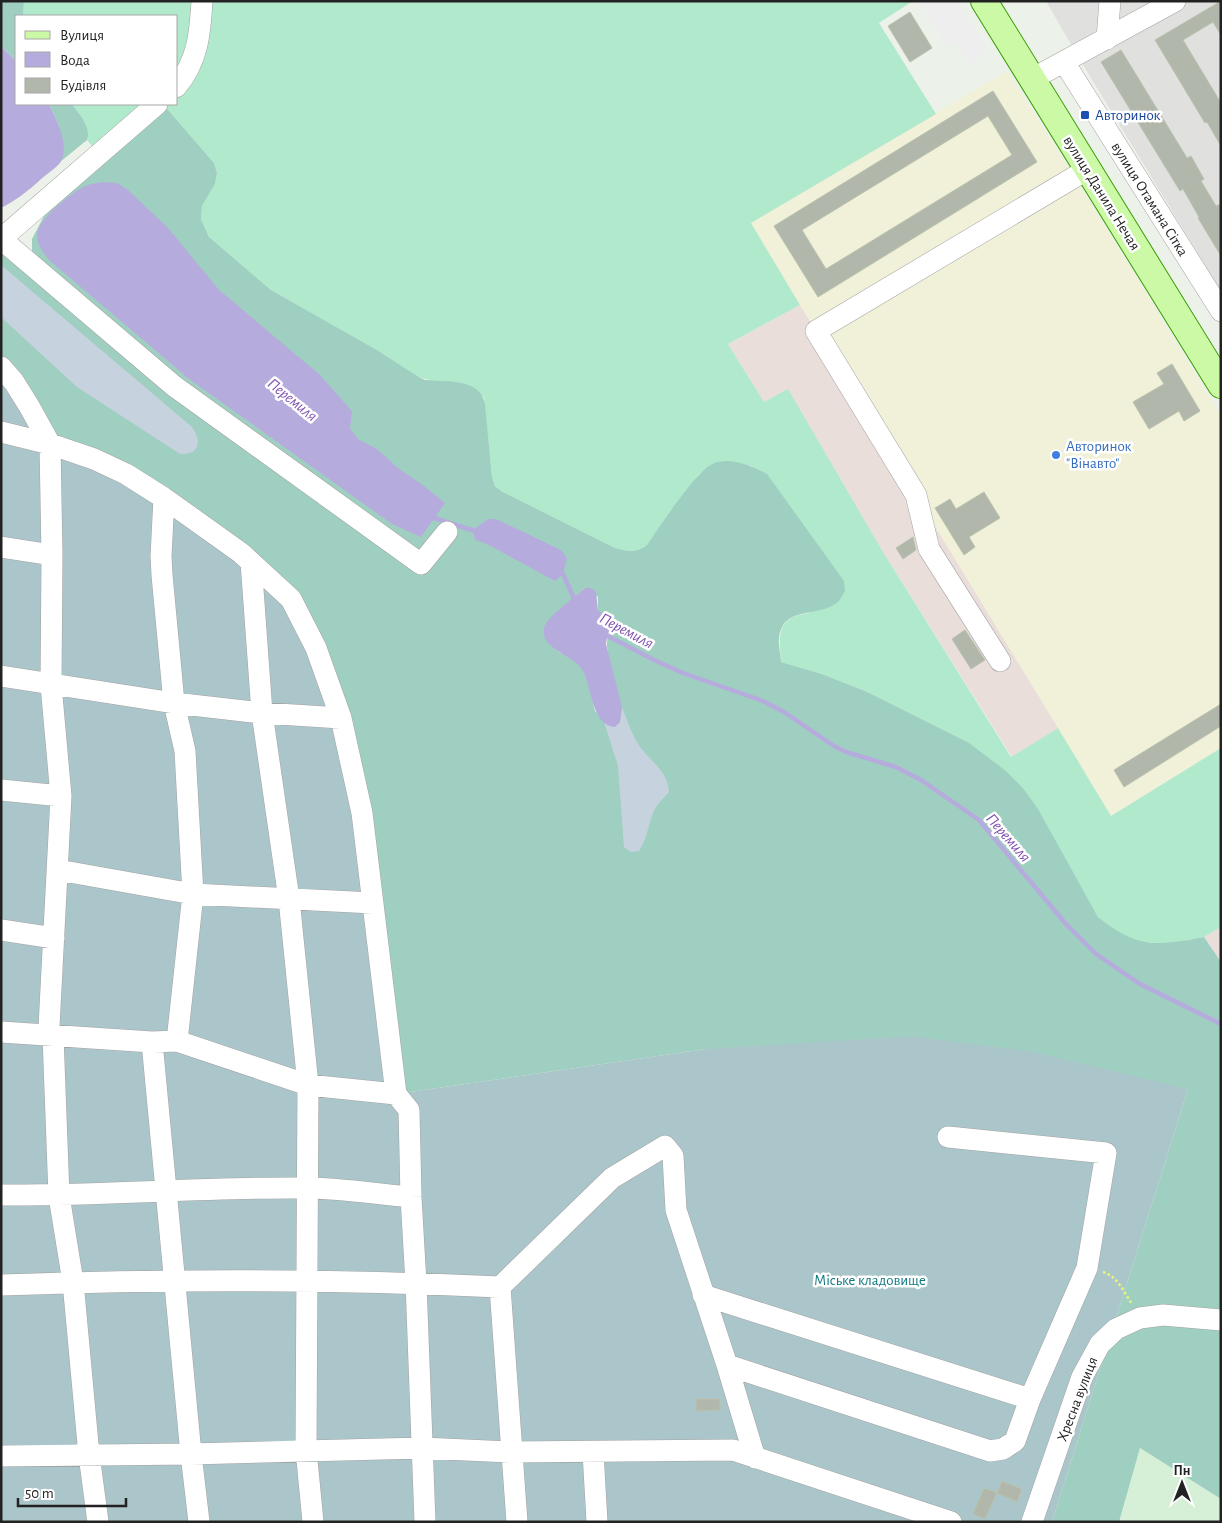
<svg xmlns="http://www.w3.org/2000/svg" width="1222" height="1523" viewBox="0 0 1222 1523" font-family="'Alegreya Sans',sans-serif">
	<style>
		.residential { fill: #e0e0df }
		.commercial { fill: #f1f1d9 }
		.industrial { fill: #eadedb }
		.farmland { fill: #d6efd7 }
		.grass { fill: #b1e9cd }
		.forest { fill: #9fcfc0; fill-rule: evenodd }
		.wetland { fill: #c7d2df }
		.cemetery { fill: #abc6ca }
		.parking { fill: #eee }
		.water { fill: #b6abdd }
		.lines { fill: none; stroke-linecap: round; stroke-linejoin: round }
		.stream { stroke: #b6abdd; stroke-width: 4.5 }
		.building { fill: #b2b7ab; stroke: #b9c3ac; fill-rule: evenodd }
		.minor-casing { stroke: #a3a3a3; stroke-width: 22 }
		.major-casing { stroke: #399b05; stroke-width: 28 }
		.path { stroke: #ebf676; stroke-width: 2.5; stroke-dasharray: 2.5 2.5; stroke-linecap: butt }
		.minor { stroke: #fff; stroke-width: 21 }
		.major { stroke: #ccf9a6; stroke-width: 26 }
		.transit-dot { fill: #1a4fb4; stroke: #fff; stroke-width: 2 }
		.shop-dot { fill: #3f7fe0; stroke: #fff; stroke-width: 2 }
		.labels { text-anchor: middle; stroke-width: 5; stroke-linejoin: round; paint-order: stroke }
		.transit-label { font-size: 15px; fill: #164399; stroke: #fff; text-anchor: start }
		.street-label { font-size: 15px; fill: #222; stroke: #fff }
		.shop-label { font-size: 15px; fill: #366cbe; stroke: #fff; text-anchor: start }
		.park-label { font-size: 15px; fill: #107980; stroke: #fff }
		.water-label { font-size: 16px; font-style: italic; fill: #7e50b0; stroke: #fff }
	</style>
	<rect width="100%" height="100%" fill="#ecf2e9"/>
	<!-- residential -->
	<path class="residential" d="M1046 1H1221V291L1077 55Z"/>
	<!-- commercial -->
	<path class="commercial" d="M1007 71 1075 177 1221 416V748L1111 816 750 223Z"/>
	<!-- industrial -->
	<path class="industrial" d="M800 305 1058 728 1012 757 883 552 788 390 764 402 728 344Z
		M1221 927V962L1204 937Z"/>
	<!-- farmland -->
	<path class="farmland" d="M1140 1448 1221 1499V1522H1119Z"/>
	<!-- grass -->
	<path class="grass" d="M24 1H913L879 23 936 114 751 223 800 305 728 344 764 402 788 389 883 552 1011 757 1058 728 1111 816 1221 748V927L1204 937 1167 944 1135 941 1114 931 1098 917 1037 809 1023 788 865 691 822 674 781 662C779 635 776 617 809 613L752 466 725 461 711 464 699 474 647 545C636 554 625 551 613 547L501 491 495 486 492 477 484 397 419 377 377 350 271 290 209 237 201 219 202 206 215 184 217 173 214 163 163 104H176V16H23Z
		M72 104H157L99 155 87 140C92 127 79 114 72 104Z"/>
	<!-- forest -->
	<path class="forest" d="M1 1H24L23 16H16V61L1 46Z
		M49 104H72C79 114 92 127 87 140L60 162C67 140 58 123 49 104Z
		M163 104 214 163 217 173 215 184 202 206 201 219 209 237 271 290 377 350 419 377 425 380C446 382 481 378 485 404L492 477 495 486 501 491 613 547C625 551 636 554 647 545 658 529 697 470 712 464 729 456 752 466 767 474L844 581 845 591C843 594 841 598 839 601 820 619 783 604 779 638 778 646 781 655 781 662L822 674 865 691 969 743 1006 771 1023 788 1038 809 1098 917C1138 949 1157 946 1204 937L1221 962V1499L1140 1448 1119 1522H1052L1188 1089 706 1049 396 1094 50 444 1 367V239L32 265V239L56 193ZM585 588 598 597V612L604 613 612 626C607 636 606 642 608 653L609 726 595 711 587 678 581 666 571 657 559 652 546 624 559 610Z"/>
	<!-- wetland -->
	<path class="wetland" d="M1 265 192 427C202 441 200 455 180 454L77 387 1 317Z
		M622 707C627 720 632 735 640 747 651 762 668 771 669 792 662 800 655 806 652 816 647 830 647 838 639 851L631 852 624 847 618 766 604 722 609 726 620 722Z"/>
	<!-- cemetery -->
	<path class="cemetery" d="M1 367 50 444 94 459 291 599 341 718 396 1094 706 1049 912 1036 1034 1052 1188 1089 1052 1522H1Z"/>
	<!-- parking -->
	<path class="parking" d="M927 1H959L989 52 969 65 956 42 947 47 921 5Z"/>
	<!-- water -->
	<path class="water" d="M1 46 16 61V104H49C56 119 71 146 60 163 55 169 45 175 39 181 28 191 15 201 1 208Z
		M104 182 117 183 128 190 169 229 219 290 319 374 352 411 350 428 358 439 377 449 398 468 424 486 445 503 421 537 392 524 189 379 49 260C44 253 37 245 37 236 36 221 69 195 81 188 89 184 96 183 104 182Z
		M488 519H496L561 550 567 558 563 574 555 581 487 544 475 540 473 530Z
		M585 588H591L596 592 598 611 609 615C614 626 607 633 606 644L622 707 620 722 615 727C591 725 592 687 583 671 574 654 540 650 544 628 547 616 575 597 585 588Z"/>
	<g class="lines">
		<!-- stream -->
		<path class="stream" d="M431 517 478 532
			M559 572 563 574 575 601
			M604 634 654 660 683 673 763 701 784 712 834 746 846 752 896 767 921 780 979 820 1066 924 1096 954 1140 984 1221 1024"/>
	</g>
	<!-- building -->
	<path class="building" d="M1221 1V35L1213 22 1183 40 1221 103V146L1207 122 1205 123 1155 40Z
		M910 12 932 48 910 62 888 26Z
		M1121 50 1187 158 1191 156 1204 179 1201 181 1216 206 1221 204V256L1198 218 1199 217 1183 189 1180 191 1101 62Z
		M993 91 1037 162 818 297 774 226ZM988 116 1012 155 826 269 802 230Z
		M1172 364 1200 411 1184 421 1179 411 1149 429 1133 402 1164 384 1157 373Z
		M984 492 1000 518 969 537 975 547 964 555 935 508 950 499 956 509Z
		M913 537 916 550 903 559 896 548Z
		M965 630 985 660 971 669 952 639Z
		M1221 704V726L1124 787 1114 770Z
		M696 1399H720V1410L696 1411Z
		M1002 1481 1022 1489 1017 1502 997 1493Z
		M984 1488 997 1493 985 1519 973 1514Z"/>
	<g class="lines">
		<!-- minor casing -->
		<g class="minor-casing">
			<path id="minor" d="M1107 39 1110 1
				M1064 62 1221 311
				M1032 79 1175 1
				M176 87C198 61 200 34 202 1
				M1 239 174 386 421 564 447 532
				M1 239 157 104
				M1 367 14 382 29 406 50 444 52 555 51 685 61 796 49 1027 53 1036 59 1196 73 1282 89 1455 98 1522
				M1 432 50 444 94 459 126 474 164 498 241 553 291 599 316 648 341 718 362 813 396 1094
				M164 498 161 556 162 575 174 703 185 751 193 894 177 1041
				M1 547 52 555
				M251 562 262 713 289 899 308 1085 306 1450 313 1522
				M1000 661 929 549 916 495 816 331 1088 169
				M1 676 174 703 262 713 341 718
				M1 790 61 796
				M58 870 193 894 373 903
				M1 930 54 938
				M1 1032 152 1042 177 1041 308 1085 396 1094 409 1110 411 1197 416 1283 425 1522
				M152 1042 191 1454 199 1522
				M1 1195C103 1196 204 1187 305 1188 340 1188 376 1194 411 1197
				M1 1285C168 1279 334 1279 500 1287L517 1522
				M500 1287 612 1178 665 1146 673 1156 676 1210 727 1365 755 1458
				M703 1295 1030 1399
				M727 1365 990 1451 1003 1449 1015 1441 1030 1399 1087 1268 1106 1153 948 1137
				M593 1452 597 1522
				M1 1456 191 1454 422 1448 512 1452 733 1450 951 1522
				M1032 1522 1082 1377 1100 1344 1116 1329 1140 1318 1163 1315 1221 1320"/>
		</g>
		<!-- major casing -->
		<g class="major-casing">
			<path id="major" d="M984 1 1221 385"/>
		</g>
		<!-- path -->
		<path class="path" d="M1103 1272C1117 1276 1124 1292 1132 1304"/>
		<!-- minor -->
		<use href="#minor" class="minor"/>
		<!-- major -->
		<use href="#major" class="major"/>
	</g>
	<!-- markers -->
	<rect class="transit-dot" x="1080" y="110" width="10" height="10" rx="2.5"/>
	<circle class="shop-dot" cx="1056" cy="455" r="5"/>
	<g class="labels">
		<!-- transit labels -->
		<g class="transit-label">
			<text x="1095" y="120">Авторинок</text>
		</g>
		<!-- street labels -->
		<g class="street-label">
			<text transform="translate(1102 193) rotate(58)" y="5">вулиця Данила Нечая</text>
			<text transform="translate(1150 199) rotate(58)" y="5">вулиця Отамана Сітка</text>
			<text transform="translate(1077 1399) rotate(-69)" y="5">Хресна вулиця</text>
		</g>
		<!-- shop labels -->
		<g class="shop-label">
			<text x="1066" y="451">Авторинок<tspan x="1066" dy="17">"Вінавто"</tspan></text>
		</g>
		<!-- park labels -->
		<g class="park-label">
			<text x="870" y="1285">Міське кладовище</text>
		</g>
		<!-- water labels -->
		<g class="water-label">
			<text transform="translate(293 399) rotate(39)" y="6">Перемиля</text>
			<text transform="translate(627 630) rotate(28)" y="6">Перемиля</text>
			<text transform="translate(1009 837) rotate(49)" y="6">Перемиля</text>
		</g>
	</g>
	<!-- border -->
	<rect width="1222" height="1523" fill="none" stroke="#222222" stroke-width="5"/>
	<!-- legend -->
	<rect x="15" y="15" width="162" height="90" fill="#ffffff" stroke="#a7a7a7"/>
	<rect x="25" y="31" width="25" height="8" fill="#ccf9a6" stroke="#a7a7a7"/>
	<text x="60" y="40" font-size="15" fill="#222222">Вулиця</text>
	<rect x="25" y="52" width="25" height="15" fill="#b6abdd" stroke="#a7a7a7"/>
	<text x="60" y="65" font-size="15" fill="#222222">Вода</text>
	<rect x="25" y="78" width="25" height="15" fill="#b2b7ab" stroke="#a7a7a7"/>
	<text x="60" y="90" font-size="15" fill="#222222">Будівля</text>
	<!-- north arrow -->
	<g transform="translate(1182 1483)" stroke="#ffffff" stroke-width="4" paint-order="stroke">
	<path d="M0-4L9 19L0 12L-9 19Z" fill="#222222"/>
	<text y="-8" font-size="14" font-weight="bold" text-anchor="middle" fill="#222222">Пн</text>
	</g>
	<!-- scale -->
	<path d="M18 1498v8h108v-8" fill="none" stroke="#222222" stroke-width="2.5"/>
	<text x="25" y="1498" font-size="15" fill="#222222" stroke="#ffffff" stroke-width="4" paint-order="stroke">50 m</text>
</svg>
